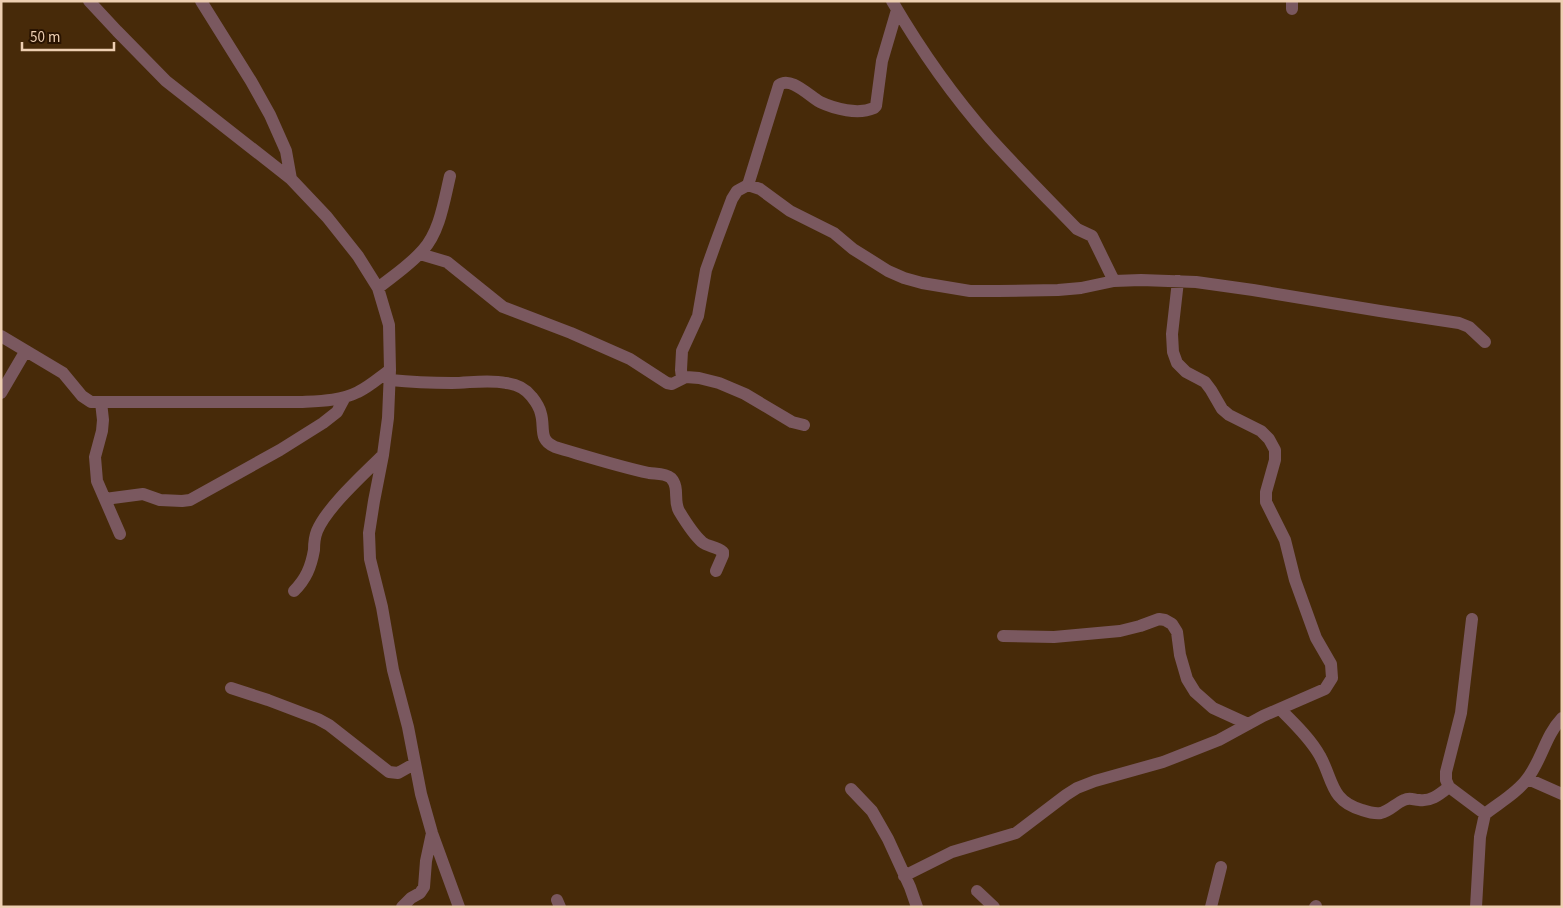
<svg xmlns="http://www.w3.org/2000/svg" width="1563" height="908" viewBox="0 0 1563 908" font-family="'Source Sans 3',sans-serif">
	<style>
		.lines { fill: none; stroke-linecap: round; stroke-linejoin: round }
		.minor { stroke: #7a585f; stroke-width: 12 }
	</style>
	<rect width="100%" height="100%" fill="#472a09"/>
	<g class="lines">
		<!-- minor -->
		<path class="minor" d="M89 1 117 31 166 81 291 179 327 217 358 256 378 288 389 325 390 370 388 418 383 455 374 501 369 533 370 559 382 607 393 670 408 727 421 794 432 833 459 907
			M201 1 251 81 270 115 286 151 291 179
			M892 1C920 49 953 96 990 138 1018 169 1048 199 1077 229L1092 236 1114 281
			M1292 1V9
			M748 185 779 85C791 76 809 96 820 102 835 109 858 115 874 108L876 106 882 61 897 10
			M420 254 447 262 503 307 571 333 630 359 667 383 672 384 686 377 699 378 719 383 745 394 792 422 804 425
			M378 288C393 276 410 265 423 250 440 231 444 201 450 176
			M1 336 63 373 82 396 91 402H300C320 401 340 401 358 392 369 387 380 377 390 370
			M682 378 681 370 682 351 698 316 706 270 716 242 732 199 737 191 748 185 760 189 790 211 834 233 853 249 888 271 904 278 922 283 970 291H998L1058 290 1081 288 1114 281 1141 280 1196 282 1253 290 1380 311 1459 323 1469 327 1485 342
			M390 380C410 382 431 383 452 383 469 383 488 379 506 383 516 384 526 389 532 397 536 402 540 409 541 414 545 428 538 440 555 447 586 456 617 466 649 473 656 474 665 473 671 478 680 488 673 500 679 511 685 521 693 534 702 542 708 547 716 546 723 552V555L716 571
			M1 393 25 352
			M101 402 103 420 102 431 95 457 97 481 120 534
			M105 499 143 494 160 500 182 501 190 500 280 450 323 423 337 412 345 397
			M294 591C306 579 311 567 314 550 314 544 315 536 317 531 327 507 364 474 383 455
			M1472 619 1461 713 1446 772V780L1449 787 1485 814
			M1003 636 1054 637 1120 631 1140 626 1159 619 1165 620 1172 624 1177 632 1180 655 1187 679 1195 692 1213 708 1248 724
			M231 688 268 700 318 719 329 725 389 772 398 773 414 764
			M1280 709C1293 722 1311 739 1320 756 1333 779 1330 801 1362 810 1368 812 1375 814 1381 813 1390 811 1396 803 1404 800 1410 797 1414 800 1419 800 1431 802 1440 794 1449 787
			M1528 779 1562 794
			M851 789 872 811 888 839 910 887 917 907
			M904 876 952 852 1016 833 1066 795 1077 788 1095 781 1163 762 1219 740 1263 716 1325 689 1332 678 1331 664 1316 638 1295 580 1285 540 1266 502V492L1275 460V450L1269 439 1261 431 1229 415 1222 409 1211 390 1205 382 1186 372 1177 363 1173 352 1172 334 1178 281
			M977 891 994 907
			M557 900 560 907
			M402 907 411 898 420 893 424 887 426 861 432 833
			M1211 907 1221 867
			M1315 907 1316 906
			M1476 907 1480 837 1485 814C1499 803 1517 793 1527 779 1542 760 1545 736 1562 718"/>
	</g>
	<!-- border -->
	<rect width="1563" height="908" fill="none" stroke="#eecfb2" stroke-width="5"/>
	<!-- scale -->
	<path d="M22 42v8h92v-8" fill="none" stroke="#eecfb2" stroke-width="2.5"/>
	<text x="30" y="42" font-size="15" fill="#eecfb2" stroke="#291300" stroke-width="4" paint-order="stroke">50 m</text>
</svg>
